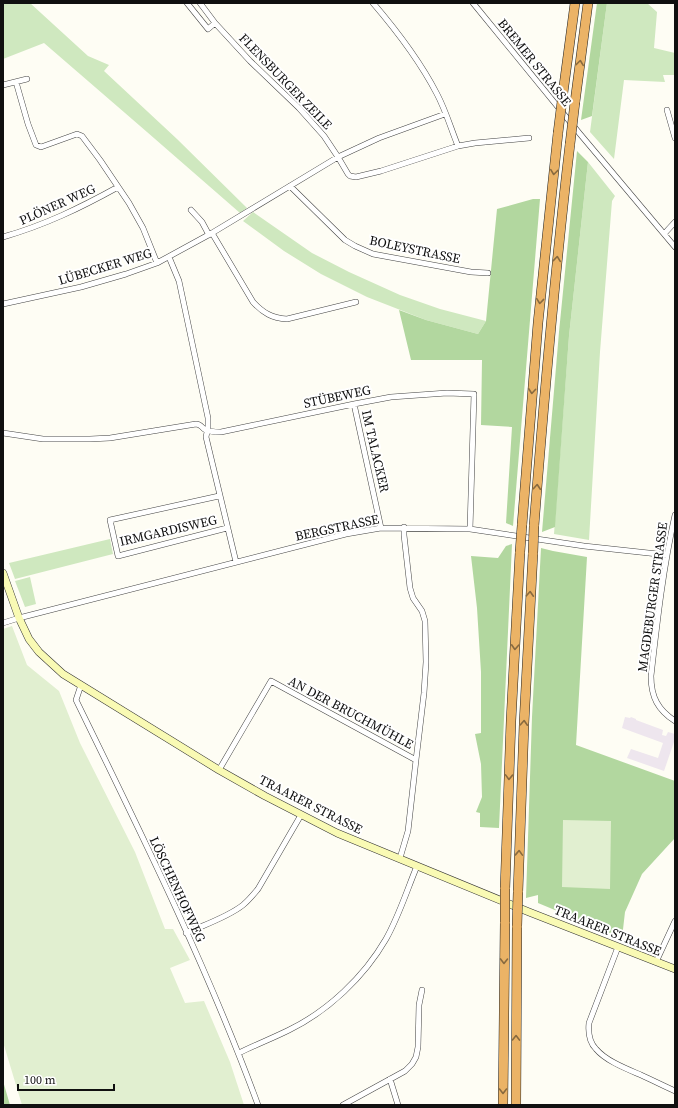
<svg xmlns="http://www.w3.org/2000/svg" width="678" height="1108" viewBox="0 0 678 1108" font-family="'Source Serif 4',serif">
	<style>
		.industrial { fill: #eee6ee }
		.green { fill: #cfe8bf }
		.forest { fill: #b2d79f }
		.pitch { fill: #e1efd0 }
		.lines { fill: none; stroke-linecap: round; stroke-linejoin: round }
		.street-casing { stroke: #434343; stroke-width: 6 }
		.secondary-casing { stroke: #323232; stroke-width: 8 }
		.highway-casing { stroke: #212121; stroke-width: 10 }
		.street { stroke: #fff; stroke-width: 5 }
		.secondary { stroke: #f9fab4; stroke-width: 7 }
		.highway { stroke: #ebb366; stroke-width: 9 }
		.highway-bridge-casing { stroke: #212121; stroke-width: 10; stroke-linecap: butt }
		.highway-bridge { stroke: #ebb366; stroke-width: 9 }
		.oneway { stroke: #886a3f }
		.labels { text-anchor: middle; stroke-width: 4; stroke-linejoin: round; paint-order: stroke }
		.street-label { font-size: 13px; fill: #101010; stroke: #fff }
	</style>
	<rect width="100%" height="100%" fill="#fefdf4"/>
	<!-- industrial -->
	<path class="industrial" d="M625 717 630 718 631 717 636 719V720L663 730 662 735 666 736 668 732 675 734V739L664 771 627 758 631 749 658 758 663 743 622 728Z"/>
	<!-- green -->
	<path class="green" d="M3 3H30L88 56 109 65 104 71 177 139 247 208 240 213 147 132 44 43 3 59Z
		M607 3H647L657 12 654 48 675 53V75H663L665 82 624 80 614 159 590 132Z
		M588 162 615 196 612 201 600 352 589 540 554 534 569 336Z
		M253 212 312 253 349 272 400 295 440 309 486 321 478 334 426 320 367 297 321 274 284 251 243 221Z
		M110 539 113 554 15 579 9 563Z
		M30 577 36 604 25 607 15 581Z"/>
	<!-- forest -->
	<path class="forest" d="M597 3H607L592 116 581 120Z
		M577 151 588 162 569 336 555 527 542 532 559 332Z
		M533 199H540L513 526 506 523 512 427 481 425 482 360H411L399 310 426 320 478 334 486 321 497 209Z
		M512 544 499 828 480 827V813L476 812 482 797 481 764 475 734 481 733V672L477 608 471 556 498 558 506 546Z
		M541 548 553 551 587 557 576 745 675 781V838L642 874 625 912 622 938 538 903V895L526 898 532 717Z
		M3 1081 10 1105H3Z"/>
	<!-- pitch -->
	<path class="pitch" d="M12 626 27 665 59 691 80 743 135 852 165 929H173L190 960 170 968 185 1003 204 1001 230 1062 244 1105H22L3 1042V629Z
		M563 820 611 821 610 889 562 887Z"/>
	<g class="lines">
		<!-- street casing -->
		<g class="street-casing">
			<path id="street" d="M187 3 208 29 215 23 250 61 299 108 324 136 338 157 348 174 350 176 356 177 381 171 458 146 475 143 529 138
				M200 3 215 23
				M373 3C397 31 420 61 437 94 446 111 451 129 458 146
				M473 3 580 134 675 247
				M16 82 28 124 36 145 41 147 77 134 82 136 100 160 129 203 143 228 157 263
				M3 85 27 79
				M667 110 675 138
				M290 186 345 240 355 246 373 254 471 272 488 273
				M191 210 202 222 209 235
				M212 233 253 302C263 313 272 318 287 319L356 302
				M664 234 675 222
				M3 237C45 225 80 208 118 187
				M169 257 179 281 208 418V427L206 437 236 562
				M3 304 81 287 126 274 157 263 212 233 338 157 379 138 445 114
				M354 404 381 528
				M3 433 43 439H90L110 438 196 424C200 424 201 426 204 429 209 432 215 432 221 432L354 404 391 397 447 393 474 394 470 529
				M219 496 110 520 118 556 227 528
				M675 515C663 568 657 623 651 676 651 697 658 710 675 721
				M404 527V535L410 588 413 598 422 611 425 621 426 662 424 693 416 760
				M3 623 19 618 346 534 381 528 470 529 584 546 667 555
				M81 685 76 700C141 833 207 966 258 1105
				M219 770 271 681 416 760 408 831 400 858
				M186 933C204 925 228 917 243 905 249 900 253 895 258 889L301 815
				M618 947 589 1023C588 1033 589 1042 596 1049 606 1061 627 1069 641 1075 652 1080 664 1086 675 1091
				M656 962 675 921
				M239 1053C255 1045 273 1038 289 1030 328 1011 364 977 386 939 399 916 407 890 417 866
				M390 1079 398 1105
				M343 1105 405 1071 412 1064 416 1057 418 1047 419 1005 422 990"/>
		</g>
		<!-- secondary casing -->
		<g class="secondary-casing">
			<path id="secondary" d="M3 573 19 618 29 639 39 652 63 674 219 770 265 796 337 833 529 912 675 969"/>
		</g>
		<!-- highway casing -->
		<g class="highway-casing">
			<path id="highway" d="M563 93 575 3
				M575 102 588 3
				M522 525 538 323 558 133
				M534 526C544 398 555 271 570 144
				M505 889 511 721 520 552
				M518 892 524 724 533 553
				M503 1105 505 922
				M516 1105 517 926"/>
		</g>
		<!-- street -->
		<use href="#street" class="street"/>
		<!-- secondary -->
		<use href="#secondary" class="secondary"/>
		<!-- highway -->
		<use href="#highway" class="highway"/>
		<!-- highway-bridge casing -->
		<g class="highway-bridge-casing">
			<path id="highway-bridge" d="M558 133 563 93
				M570 144 575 102
				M520 552 522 525
				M533 553 534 526
				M505 922V889
				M517 926 518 892"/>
		</g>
		<!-- highway-bridge -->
		<use href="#highway-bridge" class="highway-bridge"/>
	</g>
	<!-- one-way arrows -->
	<defs><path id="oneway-chevron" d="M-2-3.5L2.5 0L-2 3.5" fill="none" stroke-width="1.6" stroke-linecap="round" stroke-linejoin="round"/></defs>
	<g class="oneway">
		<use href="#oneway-chevron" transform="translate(580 63) rotate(-83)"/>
		<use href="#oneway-chevron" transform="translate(554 172) rotate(97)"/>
		<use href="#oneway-chevron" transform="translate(557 259) rotate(-84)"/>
		<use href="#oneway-chevron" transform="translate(540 301) rotate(96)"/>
		<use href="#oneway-chevron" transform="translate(532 391) rotate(95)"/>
		<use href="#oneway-chevron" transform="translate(537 487) rotate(-86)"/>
		<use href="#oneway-chevron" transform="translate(530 594) rotate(-87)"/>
		<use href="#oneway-chevron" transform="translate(515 647) rotate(93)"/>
		<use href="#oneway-chevron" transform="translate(524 723) rotate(-87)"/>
		<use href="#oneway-chevron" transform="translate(509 777) rotate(92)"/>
		<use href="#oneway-chevron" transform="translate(519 853) rotate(-88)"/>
		<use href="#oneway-chevron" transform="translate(504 961) rotate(91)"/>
		<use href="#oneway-chevron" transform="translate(516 1038) rotate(-89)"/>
		<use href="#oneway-chevron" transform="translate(503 1091) rotate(90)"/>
	</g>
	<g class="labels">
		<!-- street labels -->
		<g class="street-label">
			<text transform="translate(535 62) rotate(51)" y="5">BREMER STRASSE</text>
			<text transform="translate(286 81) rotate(46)" y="5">FLENSBURGER ZEILE</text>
			<text transform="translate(57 204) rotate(-24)" y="5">PLÖNER WEG</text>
			<text transform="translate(415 249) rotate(12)" y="5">BOLEYSTRASSE</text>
			<text transform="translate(105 266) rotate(-17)" y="5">LÜBECKER WEG</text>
			<text transform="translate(337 396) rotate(-12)" y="5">STÜBEWEG</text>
			<text transform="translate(376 451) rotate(77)" y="5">IM TALACKER</text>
			<text transform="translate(337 527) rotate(-12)" y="5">BERGSTRASSE</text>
			<text transform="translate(168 530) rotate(-13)" y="5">IRMGARDISWEG</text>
			<text transform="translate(652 597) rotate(-82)" y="5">MAGDEBURGER STRASSE</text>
			<text transform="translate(351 712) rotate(28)" y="5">AN DER BRUCHMÜHLE</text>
			<text transform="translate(311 804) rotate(27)" y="5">TRAARER STRASSE</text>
			<text transform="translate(178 889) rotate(65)" y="5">LÖSCHENHOFWEG</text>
			<text transform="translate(608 930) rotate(22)" y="5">TRAARER STRASSE</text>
		</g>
	</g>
	<!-- border -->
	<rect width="678" height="1108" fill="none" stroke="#101010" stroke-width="8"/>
	<!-- scale -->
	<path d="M18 1084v6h96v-6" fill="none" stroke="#101010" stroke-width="2"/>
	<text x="24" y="1084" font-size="12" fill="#101010" stroke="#ffffff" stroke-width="3" paint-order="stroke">100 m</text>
</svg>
